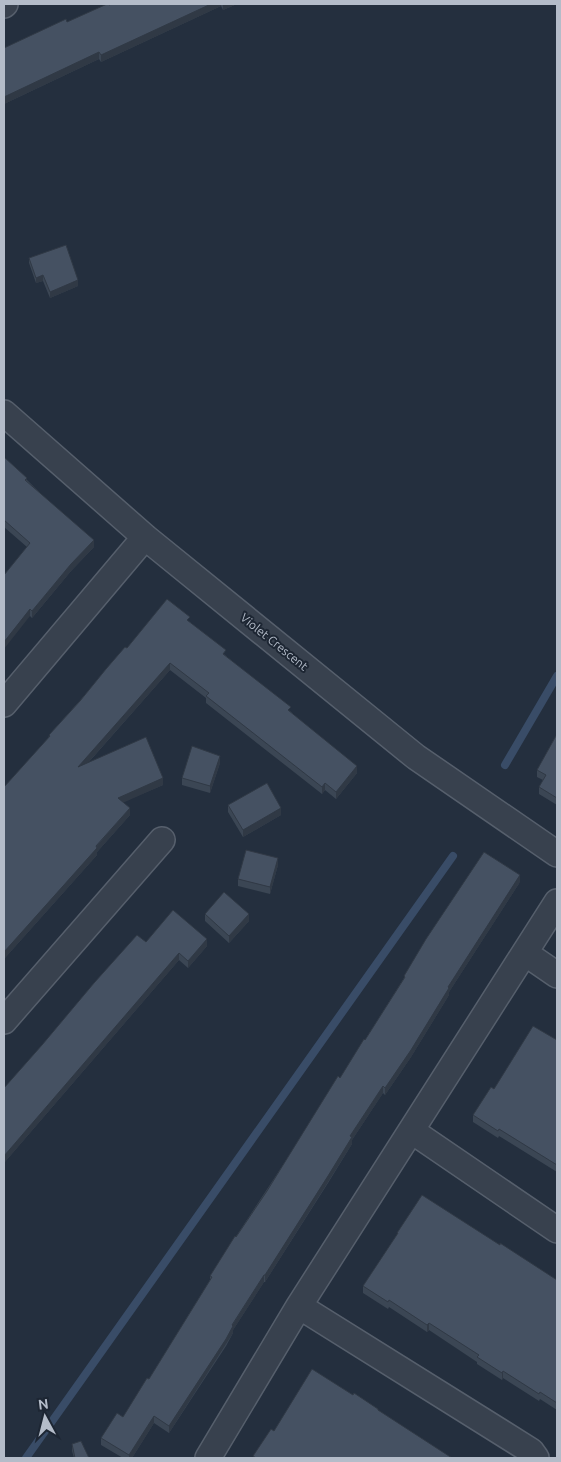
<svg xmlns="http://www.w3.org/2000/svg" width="561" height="1462" viewBox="0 0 561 1462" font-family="Ubuntu,sans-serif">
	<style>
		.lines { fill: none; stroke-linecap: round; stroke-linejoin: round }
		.stream { stroke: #394c67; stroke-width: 8 }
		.minor-casing { stroke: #565f6c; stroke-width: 28 }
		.minor { stroke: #38414e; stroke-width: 25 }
		.wall { fill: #3b4654 }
		.shaded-wall { fill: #303945 }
		.building { fill: #455162; stroke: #303945 }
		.labels { text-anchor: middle; stroke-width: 4; stroke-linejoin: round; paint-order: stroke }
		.street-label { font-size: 12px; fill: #b4bcc9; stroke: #1d2633 }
	</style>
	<rect width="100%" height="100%" fill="#242f3e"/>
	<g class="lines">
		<!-- stream -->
		<path class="stream" d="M505 765 557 676
			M26 1458 453 856"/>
		<!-- minor casing -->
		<g class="minor-casing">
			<path id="minor" d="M4 5 5 4
				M4 413 145 537 416 757 557 854
				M4 704 145 537
				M525 953 557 975
				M4 1021 162 840
				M412 1131 557 1230
				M299 1306 531 1451 536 1458
				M208 1458 299 1306 557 902"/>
		</g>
		<!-- minor -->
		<use href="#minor" class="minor"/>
	</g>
	<!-- wall -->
	<path class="wall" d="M112 4H237L223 10 221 6 101 62 99 59 4 104V48Z
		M29 258 78 286 50 298 43 281 36 283 29 263Z
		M4 457 94 547 71 571 32 618 30 616 27 547 4 527Z
		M190 622 226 656 291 712 357 773 336 799 325 790 322 794 206 703V698L170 670 88 763 163 785 123 802 130 815 97 852V855L4 959 49 735 127 648Z
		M557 734V805L539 794V787L543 780 537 777V770Z
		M220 763 210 793 182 785V778Z
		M228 805 281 815 243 837 228 812Z
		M278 865 270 894 238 886V879Z
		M520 882 449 992V995L411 1057 385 1095 383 1093 352 1140V1144L328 1183 265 1282H264L233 1330V1333L226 1346 169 1433 154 1423 132 1458H123L101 1445V1438L123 1417 149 1379 210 1280V1276L365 1040 404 978V976Z
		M205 914 249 921 229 943 205 921Z
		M146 942 207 946 188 968 179 960 4 1163V1088Z
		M557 1040V1172L499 1136 498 1138 473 1122V1115L494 1089Z
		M397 1233 557 1280V1410L540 1399 539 1401 503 1378 502 1380 477 1364V1362L429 1330 427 1332 389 1307 388 1309 363 1293V1286L397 1235Z
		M72 1444 89 1458H74L72 1451Z"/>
	<!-- shaded-wall -->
	<path class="shaded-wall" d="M211 4H221V6L101 62V55Z
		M223 4H237L223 10Z
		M99 52V59L4 104V97Z
		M43 275V281L36 283V278Z
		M78 280V286L50 298V292Z
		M94 540V547L71 571 32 618V611L71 564Z
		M30 609V616L4 649V642Z
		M170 663V670L78 774V767Z
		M220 756V763L210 793V786Z
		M357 766V773L336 799V792Z
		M163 778V785L118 805V798Z
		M325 783V790L322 794V787Z
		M130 808V815L97 852V855L4 959V952Z
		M281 808V815L243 837V830Z
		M278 858V865L270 894V887Z
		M520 875V882L449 992V995L411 1057 385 1095V1088L448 987Z
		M249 914V921L229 943V936Z
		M207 939V946L188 968V961Z
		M179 953V960L4 1163V1156Z
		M383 1086V1093L352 1140V1144L265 1282V1275L350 1136Z
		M264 1275V1282L233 1330V1333L169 1433V1426Z
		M429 1323V1330L427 1332V1325Z
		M503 1371V1378L502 1380V1373Z
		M154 1416V1423L132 1458H129V1455Z"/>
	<!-- building -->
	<path class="building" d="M107 4H108L109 5 112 4H211L101 55 99 52 4 97V48L66 19 67 22Z
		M66 245 78 280 50 292 43 275 36 278 29 258Z
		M4 457 27 478 25 480 94 540 71 564 32 611 30 609 4 642V575L30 543 4 520Z
		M167 599 190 617 187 620 226 650 223 654 291 707 288 710 357 766 336 792 325 783 322 787 206 696 209 693 170 663 78 767 146 737 163 778 118 798 130 808 96 846 97 848 4 952V787L50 736 49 735 80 701 106 669 125 647 127 648Z
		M557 734V798L539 787 546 775 537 770Z
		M192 746 220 756 210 786 182 778Z
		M267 783 281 808 243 830 228 805Z
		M246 850 278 858 270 887 238 879Z
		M484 852 520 875 448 987 449 988 411 1050 385 1088 383 1086 350 1136 352 1137 328 1176 265 1275H264L232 1325 233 1326 226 1339 169 1426 154 1416 129 1455 101 1438 117 1413 123 1417 147 1378 149 1379 212 1277 210 1276 235 1236 236 1237 267 1191 338 1076 340 1078 364 1039 365 1040 405 977 404 976 426 939Z
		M224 892 249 914 229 936 205 914Z
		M173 910 207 939 188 961 179 953 4 1156V1088L42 1045 94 983 137 935 146 942Z
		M533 1026 557 1040V1165L499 1129 498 1131 473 1115 491 1087 494 1089Z
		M422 1195 500 1245V1243L557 1280V1403L540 1392 539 1394 503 1371 502 1373 477 1357 479 1355 429 1323 427 1325 389 1300 388 1302 363 1286 398 1233H397Z
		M312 1369 353 1395 354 1393 378 1409V1410L452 1458H256L253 1456 271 1429 274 1431Z
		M81 1441 89 1458H75L72 1444Z"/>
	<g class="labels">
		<!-- street labels -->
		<g class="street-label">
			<text transform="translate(274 642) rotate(39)" y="4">Violet Crescent</text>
		</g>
	</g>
	<!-- border -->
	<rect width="561" height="1462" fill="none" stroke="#b4bcc9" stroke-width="10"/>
	<!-- north arrow -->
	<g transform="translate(45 1417) rotate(353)" stroke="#1d2633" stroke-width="4" paint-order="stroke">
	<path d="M0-4L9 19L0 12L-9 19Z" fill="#b4bcc9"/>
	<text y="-8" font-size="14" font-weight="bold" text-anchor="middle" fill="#b4bcc9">N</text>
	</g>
</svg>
